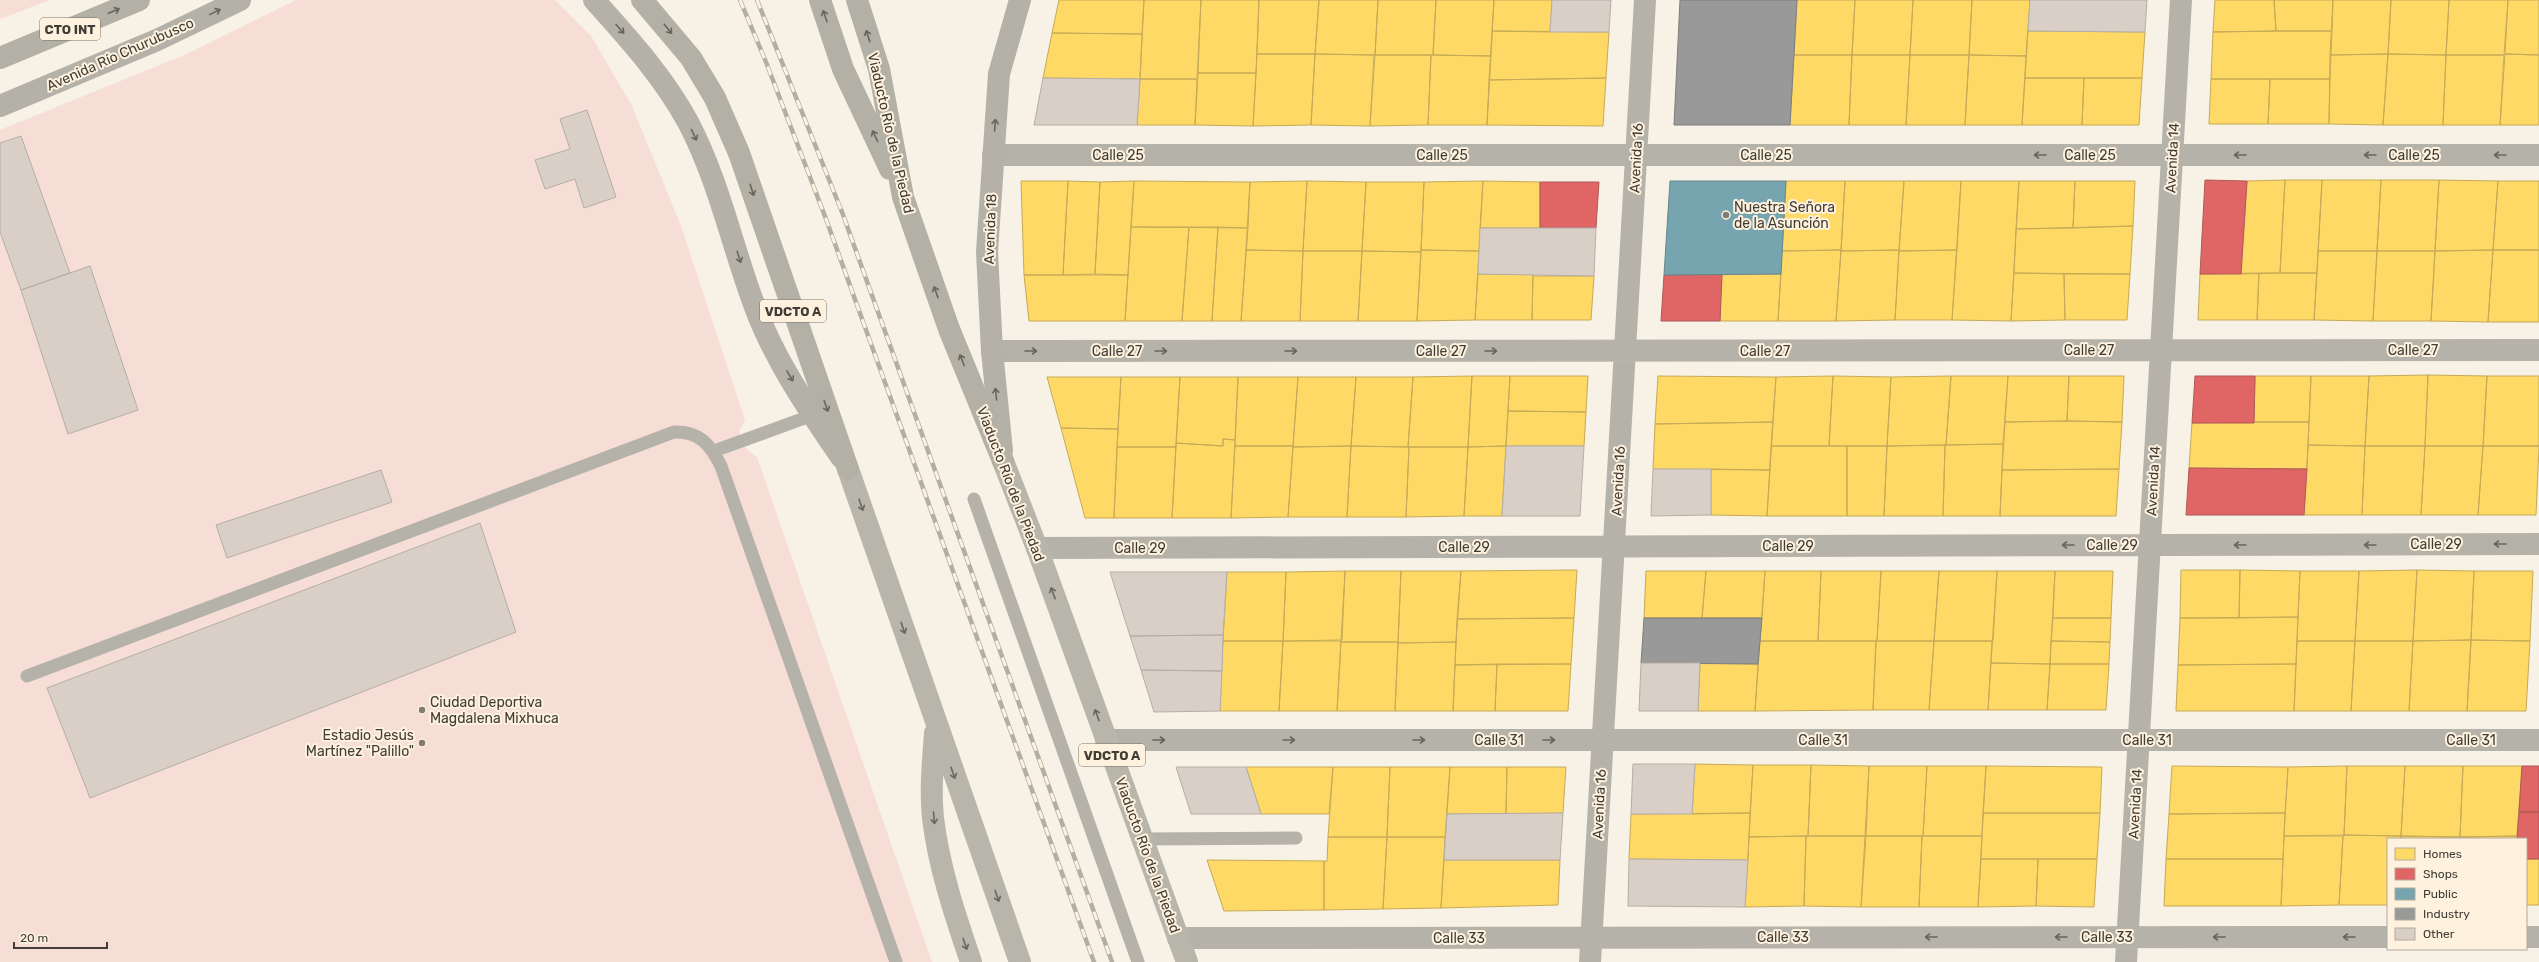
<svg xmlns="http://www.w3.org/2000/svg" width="2539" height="962" viewBox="0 0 2539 962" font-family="Rubik,sans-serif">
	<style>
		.green { fill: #f6ddd5 }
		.homes { fill: #ffd966; stroke: #c6aa57 }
		.shops { fill: #e06666; stroke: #b05957 }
		.public { fill: #76a5af; stroke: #66868a }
		.industry { fill: #999; stroke: #7f7d7b }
		.building { fill: #dacfc6; stroke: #b4aea7 }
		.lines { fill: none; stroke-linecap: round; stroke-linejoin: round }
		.lane { stroke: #b5b2aa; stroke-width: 13 }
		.street { stroke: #b5b2aa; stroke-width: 22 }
		.secondary { stroke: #b4b1a8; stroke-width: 22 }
		.primary { stroke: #b8b5aa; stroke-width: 22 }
		.highway { stroke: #b3b0a5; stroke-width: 22 }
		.rail-casing { stroke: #b0aea5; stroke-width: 4.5 }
		.rail { stroke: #fef2df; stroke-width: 3; stroke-dasharray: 9; stroke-linecap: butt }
		.oneway { stroke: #69655c }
		.oneway2 { stroke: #69655d }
		.oneway3 { stroke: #6a655e }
		.oneway4 { stroke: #6b665e }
		.poi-dot { fill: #817b73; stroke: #fef2df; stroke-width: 1.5 }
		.labels { text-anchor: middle; stroke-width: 4; stroke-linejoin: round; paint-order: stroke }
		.shield { fill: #fef2df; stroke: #7a7368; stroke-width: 1 }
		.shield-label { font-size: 13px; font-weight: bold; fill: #413c35 }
		.street-label { font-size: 14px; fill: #413c35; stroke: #fef2df }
		.poi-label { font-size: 14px; fill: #413c35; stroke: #fef2df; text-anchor: start }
	</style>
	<rect width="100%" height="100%" fill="#f7f1e6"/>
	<!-- green -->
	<path class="green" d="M0 0H50L0 19Z
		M296 0H555L591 36 632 106 681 226 745 420 739 432C743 444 745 450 757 457L932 962H0V130L187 54Z"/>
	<!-- homes -->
	<path class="homes" d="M1059 0H1144L1142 34 1052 33Z
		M1144 0H1201L1197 79H1140Z
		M1201 0H1259L1256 73H1198Z
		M1259 0H1319L1315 54H1257Z
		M1319 0H1378L1375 55 1315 54Z
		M1378 0H1436L1433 55H1375Z
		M1436 0H1494L1491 56 1433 55Z
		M1494 0H1552L1550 32 1492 31Z
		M1797 0H1855L1852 55H1794Z
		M1855 0H1913L1910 55H1852Z
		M1913 0H1972L1969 55H1910Z
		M1972 0H2030L2026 56 1969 55Z
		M2215 0H2274L2276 31 2213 32Z
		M2274 0H2333L2332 31H2276Z
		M2333 0H2391L2388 54 2330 55Z
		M2391 0H2449L2446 55 2388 54Z
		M2449 0H2508L2504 55H2446Z
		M2508 0H2539V55L2505 54Z
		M1492 31 1609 32 1606 78 1489 80Z
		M2028 31 2145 32 2142 78H2025Z
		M2276 31H2332L2330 79H2211L2213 32Z
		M1052 33 1142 34 1140 79 1043 78Z
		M1257 54H1315L1311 125 1253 126Z
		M1315 54 1374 55 1370 126 1311 125Z
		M2388 54 2446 55 2443 125H2383Z
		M2388 54 2383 125 2329 124 2330 55Z
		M2505 54 2539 55V125H2500Z
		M1375 55H1431L1428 125 1370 126Z
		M1431 55 1491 56 1487 125H1428Z
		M1794 55H1852L1849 125H1790Z
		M1852 55H1910L1906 125H1849Z
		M1910 55H1969L1965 125H1906Z
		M1969 55 2026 56 2022 125H1965Z
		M2446 55H2504L2500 125H2443Z
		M1198 73H1256L1253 126 1195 125Z
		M1606 78 1603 126 1487 125 1489 80Z
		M2025 78H2084L2082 125H2022Z
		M2084 78H2142L2139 125H2082Z
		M1140 79H1197L1195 125H1137Z
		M2211 79H2270L2268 124H2209Z
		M2270 79H2330L2329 124H2268Z
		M2285 180 2280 273 2241 274 2247 181Z
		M2285 180H2322L2317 273H2280Z
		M2322 180H2381L2377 251H2318Z
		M2381 180H2439L2435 251H2377Z
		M2439 180 2498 181 2493 250 2435 251Z
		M1021 181H1068L1063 275H1024Z
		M1068 181 1100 182 1095 274 1063 275Z
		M1134 181 1250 182 1248 228 1131 227Z
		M1134 181 1128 275 1095 274 1100 182Z
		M1307 181 1366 182 1362 251H1303Z
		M1307 181 1303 251 1246 250 1250 182Z
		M1483 181 1479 251 1421 250 1424 182Z
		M1483 181 1540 182V228H1480Z
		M1786 181H1845L1841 250 1782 251Z
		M1845 181H1904L1899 250 1841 251Z
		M1904 181H1961L1957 250 1899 251Z
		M1961 181H2019L2011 321 1952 320Z
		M2019 181H2075L2073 228 2016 229Z
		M2075 181H2135L2133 226 2073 228Z
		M2498 181H2539V250H2493Z
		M1366 182H1424L1421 252 1362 251Z
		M2133 226 2130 274 2014 273 2016 229Z
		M1131 227H1189L1182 321H1125Z
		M1189 227H1218L1212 321H1182Z
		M1218 227 1248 228 1241 321H1212Z
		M1246 250 1303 251 1300 321H1241Z
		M1421 250 1479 251 1475 320 1417 321Z
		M1841 250 1836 321H1778L1782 251Z
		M1899 250 1895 320 1836 321 1841 251Z
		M1957 250 1952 320H1895L1899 251Z
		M2493 250H2539V322H2488Z
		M2493 250 2488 322 2431 321 2435 251Z
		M1303 251H1362L1358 321H1300Z
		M1362 251 1421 252 1417 321H1358Z
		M2318 251H2377L2373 321 2314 320Z
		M2377 251H2435L2431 321H2373Z
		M2014 273 2064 274 2065 320 2011 321Z
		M2259 273 2257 320H2198L2200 274Z
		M2259 273H2317L2314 320H2257Z
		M1478 274H1533L1532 320H1475Z
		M1722 274H1781L1778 321H1720Z
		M2064 274H2130L2127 320H2065Z
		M1024 275H1128L1125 321H1029Z
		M1533 276H1594L1591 320H1532Z
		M2428 375 2425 446H2365L2369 376Z
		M2428 375 2487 376 2483 446H2425Z
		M1472 376 1468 447H1408L1413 377Z
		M1472 376H1510L1506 446 1468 447Z
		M1510 376H1588L1586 412 1508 411Z
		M1658 376 1776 377 1773 422 1655 424Z
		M1833 376 1891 377 1887 446H1829Z
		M1833 376 1829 446H1771L1776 377Z
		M1951 376 1946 445 1887 446 1891 377Z
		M1951 376H2008L2003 444 1946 445Z
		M2008 376H2069L2067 421 2005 422Z
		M2069 376H2124L2122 422 2067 421Z
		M2255 376H2311L2309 422H2254Z
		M2311 376H2369L2365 446 2308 445Z
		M2487 376H2539V446H2483Z
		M1047 377H1121L1118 429 1061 428Z
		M1121 377H1180L1176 447H1117Z
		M1180 377H1238L1235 440 1223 439V446L1176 443Z
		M1238 377H1298L1293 446H1235Z
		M1298 377H1356L1351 446 1293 447Z
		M1356 377H1413L1408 447 1351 446Z
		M1508 411 1586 412 1584 446H1506Z
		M2067 421 2122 422 2119 469 2002 470 2005 422Z
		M1773 422 1770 470 1653 469 1655 424Z
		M2254 422H2309L2307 469 2189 468 2192 423Z
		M1061 428 1118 429 1114 518H1085Z
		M1223 439 1235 440 1231 518H1172L1176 443 1223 446Z
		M2003 444 2000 516H1943L1945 445Z
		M1945 445 1943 516H1884L1887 446Z
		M2308 445 2365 446 2362 515H2304Z
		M1235 446H1293L1288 517 1231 518Z
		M1351 446 1347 517H1288L1293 447Z
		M1351 446 1409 447 1406 517H1347Z
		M1506 446 1502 516H1464L1468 447Z
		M1771 446H1847V516H1767Z
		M1847 446H1887L1884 516H1847Z
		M2365 446H2425L2421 515H2362Z
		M2425 446H2483L2478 515H2421Z
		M2483 446H2539L2536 515H2478Z
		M1117 447H1176L1172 518H1114Z
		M1409 447H1468L1464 516 1406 517Z
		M1711 469 1770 470 1767 516 1711 515Z
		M2119 469 2116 516H2000L2002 470Z
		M1577 570 1574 618 1457 619 1461 571Z
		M2181 570H2240L2239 618H2180Z
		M2240 570 2300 571 2298 617 2239 618Z
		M2417 570 2413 641H2355L2359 571Z
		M2417 570 2474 571 2471 640 2413 641Z
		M1345 571 1342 640 1283 641 1286 572Z
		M1345 571H1401L1398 642H1341Z
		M1401 571H1461L1456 642 1398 643Z
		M1646 571H1706L1702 618H1644Z
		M1706 571H1765L1762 618H1702Z
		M1765 571H1821L1818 641H1760Z
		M1821 571H1881L1877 641H1818Z
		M1881 571H1939L1934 641H1877Z
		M1939 571H1997L1993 641H1934Z
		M1997 571H2055L2050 664 1991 663Z
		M2055 571H2113L2111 618H2053Z
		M2300 571H2359L2355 641H2297Z
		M2474 571H2533L2530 641 2471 640Z
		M1227 572H1286L1283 641H1223Z
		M2298 617 2296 664 2178 665 2180 618Z
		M1574 618 1571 664 1455 665 1457 619Z
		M2053 618H2111L2110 642 2051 641Z
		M2471 640 2530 641 2526 711H2467Z
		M2471 640 2467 711H2409L2413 641Z
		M1223 641H1283L1279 711H1220Z
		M1283 641H1341L1337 711H1279Z
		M1760 641H1876L1873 710 1755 711Z
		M1876 641H1934L1929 710H1873Z
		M1934 641H1992L1988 710H1929Z
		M2051 641 2110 642 2109 664H2050Z
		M2297 641H2355L2351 711H2294Z
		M2355 641H2413L2409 711H2351Z
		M1341 642H1398L1395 711H1337Z
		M1456 642 1453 711H1395L1398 643Z
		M1700 663 1758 664 1755 711H1698Z
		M1991 663 2050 664 2047 710H1988Z
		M1497 664H1571L1568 711H1495Z
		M1497 664 1495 711H1453L1455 665Z
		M2050 664H2109L2106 710H2047Z
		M2296 664 2294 711H2176L2178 665Z
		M1695 764 1753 765 1750 813 1692 814Z
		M1753 765H1811L1808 836 1749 837Z
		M1811 765 1869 766 1866 836H1808Z
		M1869 766H1927L1923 836H1865Z
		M1927 766H1986L1982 836H1923Z
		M1986 766 2102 767 2100 813H1983Z
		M2172 766 2288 767 2285 813 2169 814Z
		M2347 766 2344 835 2284 836 2288 767Z
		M2347 766H2405L2401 836 2344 835Z
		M2405 766H2463L2460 837 2401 836Z
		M2463 766H2522L2517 836 2460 837Z
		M1246 767H1333L1329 814H1261Z
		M1333 767H1390L1387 837H1328Z
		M1390 767H1450L1445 837H1387Z
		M1450 767H1507L1506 814H1447Z
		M1507 767H1566L1563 813 1506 814Z
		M1750 813 1748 860 1629 859 1631 814Z
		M1983 813H2100L2097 859H1981Z
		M2285 813 2283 859H2166L2169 814Z
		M2343 835 2401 836V839H2388V905H2339Z
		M1806 836 1804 906 1745 907 1749 837Z
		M1806 836H1866L1861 907 1804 906Z
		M1865 836H1922L1919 907H1861Z
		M1922 836H1982L1978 907H1919Z
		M2284 836H2343L2339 905 2281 906Z
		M2401 836 2458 837V839H2401Z
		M2518 836 2517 839H2458V837Z
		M1328 837H1387L1383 909 1324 910V861H1327Z
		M1387 837H1445L1441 908 1383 909Z
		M1981 859H2038L2036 906 1978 907Z
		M2038 859H2097L2094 907 2036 906Z
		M2166 859H2283L2281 906H2164Z
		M2526 859H2539V905H2526Z
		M1207 860 1324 861V910L1224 911Z
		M1444 860H1560L1558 905 1441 908Z"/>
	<!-- shops -->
	<path class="shops" d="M2205 180 2247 181 2241 274H2200Z
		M1540 182H1599L1596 228H1540Z
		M1722 274 1720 321H1661L1664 275Z
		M2195 376H2255L2254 423H2192Z
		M2189 468 2307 469 2304 515H2186Z
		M2522 766H2539V812H2519Z
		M2519 812H2539V859H2526V839H2517Z"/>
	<!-- public -->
	<path class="public" d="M1670 181H1786L1781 274 1664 275Z"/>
	<!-- industry -->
	<path class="industry" d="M1680 0H1797L1790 125H1674Z
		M1644 618H1762L1758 664 1641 663Z"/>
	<!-- building -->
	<path class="building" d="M1552 0H1611L1609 32H1550Z
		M2030 0H2147L2145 32 2028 31Z
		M1043 78 1140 79 1137 125H1034Z
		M587 110 616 197 584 208 575 179 545 189 535 160 570 149 560 119Z
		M21 136 70 273 21 290 0 232V143Z
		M1480 228H1596L1594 276 1478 274Z
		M90 266 138 410 68 434 21 290Z
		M1506 446H1584L1580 516H1502Z
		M1653 469H1711V515L1651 516Z
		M381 470 392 502 227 558 216 525Z
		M480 523 516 632 90 798 47 688Z
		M1110 572H1227L1223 635 1130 636Z
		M1223 635 1222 671 1141 670 1130 636Z
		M1641 663H1700L1698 711H1639Z
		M1141 670 1222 671 1220 711 1154 712Z
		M1633 764H1695L1692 814H1631Z
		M1176 767H1246L1261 814H1191Z
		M1563 813 1560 860H1444L1447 814Z
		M1629 859 1748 860 1745 907 1628 906Z"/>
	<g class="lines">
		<!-- lane -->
		<path class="lane" d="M714 451 813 415
			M974 499 1138 962
			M27 676 674 432C699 431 710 444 721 466L896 962
			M1142 839 1296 838"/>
		<!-- street -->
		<path class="street" d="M993 155H2539
			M992 351 2539 350
			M1037 548 2539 544
			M1106 740H2539
			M2526 937H2539
			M1178 938 2388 937
			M1590 962 1645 0
			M2126 962 2181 0"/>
		<!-- secondary -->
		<path class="secondary" d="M594 0C629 39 663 76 688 122 719 181 732 246 755 307 775 361 809 410 841 457
			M0 106 157 40 240 0
			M1002 451 992 351 987 252 999 74 1020 0"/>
		<!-- primary -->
		<path class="primary" d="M1003 461 1037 548 1187 962
			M848 469 1020 962
			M935 733C933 761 930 790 933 818 939 868 955 915 971 962"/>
		<!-- highway -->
		<path class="highway" d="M642 0 691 58 715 98 739 153 848 469
			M820 0 843 69 890 169
			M857 0 879 69 903 197 949 329 1003 461
			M0 58 139 0"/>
		<!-- rail casing -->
		<g class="rail-casing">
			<path id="rail" d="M740 0 766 62 826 219 1094 962
				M757 0 842 212 1112 962"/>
		</g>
		<!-- rail -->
		<use href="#rail" class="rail"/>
	</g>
	<!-- one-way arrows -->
	<defs><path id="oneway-shaft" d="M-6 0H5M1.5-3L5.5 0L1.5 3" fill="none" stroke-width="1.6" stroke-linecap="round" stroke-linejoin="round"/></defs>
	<g class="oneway">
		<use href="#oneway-shaft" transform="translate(114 11) rotate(-23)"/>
		<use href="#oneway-shaft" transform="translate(825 16) rotate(-109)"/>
		<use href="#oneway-shaft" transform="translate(668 29) rotate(51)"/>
		<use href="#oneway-shaft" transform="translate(868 36) rotate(-108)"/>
		<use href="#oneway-shaft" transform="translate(875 136) rotate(-115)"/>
		<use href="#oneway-shaft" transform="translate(752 190) rotate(72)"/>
		<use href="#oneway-shaft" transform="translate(936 292) rotate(-109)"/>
		<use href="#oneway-shaft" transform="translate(962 360) rotate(-112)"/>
		<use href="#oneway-shaft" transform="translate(826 406) rotate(71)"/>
	</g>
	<g class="oneway2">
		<use href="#oneway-shaft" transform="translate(215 12) rotate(-26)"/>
		<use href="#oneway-shaft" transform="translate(620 29) rotate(48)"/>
		<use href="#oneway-shaft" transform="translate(995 125) rotate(-86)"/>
		<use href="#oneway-shaft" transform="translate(694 135) rotate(65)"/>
		<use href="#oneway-shaft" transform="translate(739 257) rotate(72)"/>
		<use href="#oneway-shaft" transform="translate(790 376) rotate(59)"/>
		<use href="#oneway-shaft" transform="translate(996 394) rotate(-96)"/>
	</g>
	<g class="oneway3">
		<use href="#oneway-shaft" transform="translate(2040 155) rotate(180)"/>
		<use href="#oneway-shaft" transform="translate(2240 155) rotate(-180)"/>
		<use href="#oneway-shaft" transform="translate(2370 155) rotate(-180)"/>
		<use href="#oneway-shaft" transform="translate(2500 155) rotate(-180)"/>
		<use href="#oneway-shaft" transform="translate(1031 351)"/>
		<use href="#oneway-shaft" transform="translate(1161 351)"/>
		<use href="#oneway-shaft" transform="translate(1291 351)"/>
		<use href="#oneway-shaft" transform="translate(1491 351)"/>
		<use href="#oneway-shaft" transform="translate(2500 544) rotate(180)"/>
		<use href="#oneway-shaft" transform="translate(2068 545) rotate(180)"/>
		<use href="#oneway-shaft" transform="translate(2240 545) rotate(180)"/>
		<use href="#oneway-shaft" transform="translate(2370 545) rotate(180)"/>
		<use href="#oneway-shaft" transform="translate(1159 740)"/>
		<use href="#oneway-shaft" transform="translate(1289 740)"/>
		<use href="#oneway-shaft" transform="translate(1419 740)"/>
		<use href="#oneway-shaft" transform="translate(1549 740)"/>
		<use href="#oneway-shaft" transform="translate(1931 937) rotate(180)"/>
		<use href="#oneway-shaft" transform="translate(2061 937) rotate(180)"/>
		<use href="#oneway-shaft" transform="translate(2219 937) rotate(180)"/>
		<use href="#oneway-shaft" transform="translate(2349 937) rotate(180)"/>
	</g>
	<g class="oneway4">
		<use href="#oneway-shaft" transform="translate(861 505) rotate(71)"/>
		<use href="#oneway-shaft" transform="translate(1053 593) rotate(-110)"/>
		<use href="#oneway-shaft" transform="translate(903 628) rotate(71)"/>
		<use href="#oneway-shaft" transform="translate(1097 715) rotate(-110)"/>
		<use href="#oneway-shaft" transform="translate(953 773) rotate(71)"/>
		<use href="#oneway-shaft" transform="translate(934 818) rotate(85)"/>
		<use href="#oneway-shaft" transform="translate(997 896) rotate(71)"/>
		<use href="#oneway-shaft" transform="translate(965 944) rotate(71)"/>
	</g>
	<!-- markers -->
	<g class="poi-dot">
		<circle cx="1726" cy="215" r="4"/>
		<circle cx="422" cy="710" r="4"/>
		<circle cx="422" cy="743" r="4"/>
	</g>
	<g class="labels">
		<!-- shield labels -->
		<g class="shield">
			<rect x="40" y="18" width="60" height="22" rx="3"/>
			<rect x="760" y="300" width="66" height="22" rx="3"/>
			<rect x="1079" y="744" width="66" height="22" rx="3"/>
		</g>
		<g class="shield-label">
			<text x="70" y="34">CTO INT</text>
			<text x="793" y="316">VDCTO A</text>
			<text x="1112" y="760">VDCTO A</text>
		</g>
		<!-- street labels -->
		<g class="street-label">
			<text transform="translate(120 54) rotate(-24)" y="5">Avenida Río Churubusco</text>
			<text transform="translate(891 133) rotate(77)" y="5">Viaducto Río de la Piedad</text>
			<text x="1118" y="160">Calle 25</text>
			<text x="1442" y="160">Calle 25</text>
			<text x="1766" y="160">Calle 25</text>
			<text x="2090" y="160">Calle 25</text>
			<text x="2414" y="160">Calle 25</text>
			<text transform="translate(1636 158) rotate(-87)" y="5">Avenida 16</text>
			<text transform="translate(2172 158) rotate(-87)" y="5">Avenida 14</text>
			<text transform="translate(990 229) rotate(-88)" y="5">Avenida 18</text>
			<text x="2089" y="355">Calle 27</text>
			<text x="2413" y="355">Calle 27</text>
			<text x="1117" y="356">Calle 27</text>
			<text x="1441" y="356">Calle 27</text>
			<text x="1765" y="356">Calle 27</text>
			<text transform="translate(1618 481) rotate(-87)" y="5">Avenida 16</text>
			<text transform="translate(2153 481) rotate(-87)" y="5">Avenida 14</text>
			<text transform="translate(1011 484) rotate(69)" y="5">Viaducto Río de la Piedad</text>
			<text x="2436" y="549">Calle 29</text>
			<text x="2112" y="550">Calle 29</text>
			<text x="1788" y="551">Calle 29</text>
			<text x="1464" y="552">Calle 29</text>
			<text x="1140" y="553">Calle 29</text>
			<text x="1499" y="745">Calle 31</text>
			<text x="1823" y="745">Calle 31</text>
			<text x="2147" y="745">Calle 31</text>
			<text x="2471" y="745">Calle 31</text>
			<text transform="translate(1599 804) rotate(-87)" y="5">Avenida 16</text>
			<text transform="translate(2135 804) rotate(-87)" y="5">Avenida 14</text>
			<text transform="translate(1148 855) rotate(70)" y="5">Viaducto Río de la Piedad</text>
			<text x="1783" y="942">Calle 33</text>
			<text x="2107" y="942">Calle 33</text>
			<text x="1459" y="943">Calle 33</text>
		</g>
		<!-- poi labels -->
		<g class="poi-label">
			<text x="1734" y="212">Nuestra Señora<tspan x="1734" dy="16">de la Asunción</tspan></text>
			<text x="430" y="707">Ciudad Deportiva<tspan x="430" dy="16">Magdalena Mixhuca</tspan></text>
			<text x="414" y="740" text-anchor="end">Estadio Jesús<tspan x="414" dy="16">Martínez "Palillo"</tspan></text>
		</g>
	</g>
	<!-- legend -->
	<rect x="2387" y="838" width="140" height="112" fill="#fef2df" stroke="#b2a99b"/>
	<rect x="2395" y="848" width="20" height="12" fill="#ffd966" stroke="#b2a99b"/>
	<text x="2423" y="858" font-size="12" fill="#413c35">Homes</text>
	<rect x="2395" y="868" width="20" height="12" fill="#e06666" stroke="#b2a99b"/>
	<text x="2423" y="878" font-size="12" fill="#413c35">Shops</text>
	<rect x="2395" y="888" width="20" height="12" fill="#76a5af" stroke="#b2a99b"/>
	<text x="2423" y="898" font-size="12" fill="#413c35">Public</text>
	<rect x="2395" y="908" width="20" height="12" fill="#999999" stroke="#b2a99b"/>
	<text x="2423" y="918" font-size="12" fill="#413c35">Industry</text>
	<rect x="2395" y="928" width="20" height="12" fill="#dacfc6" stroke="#b2a99b"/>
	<text x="2423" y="938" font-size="12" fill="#413c35">Other</text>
	<!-- scale -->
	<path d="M14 942v6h93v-6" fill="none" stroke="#413c35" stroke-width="2"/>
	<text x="20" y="942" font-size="12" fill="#413c35" stroke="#fef2df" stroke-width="3" paint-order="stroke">20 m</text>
</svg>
